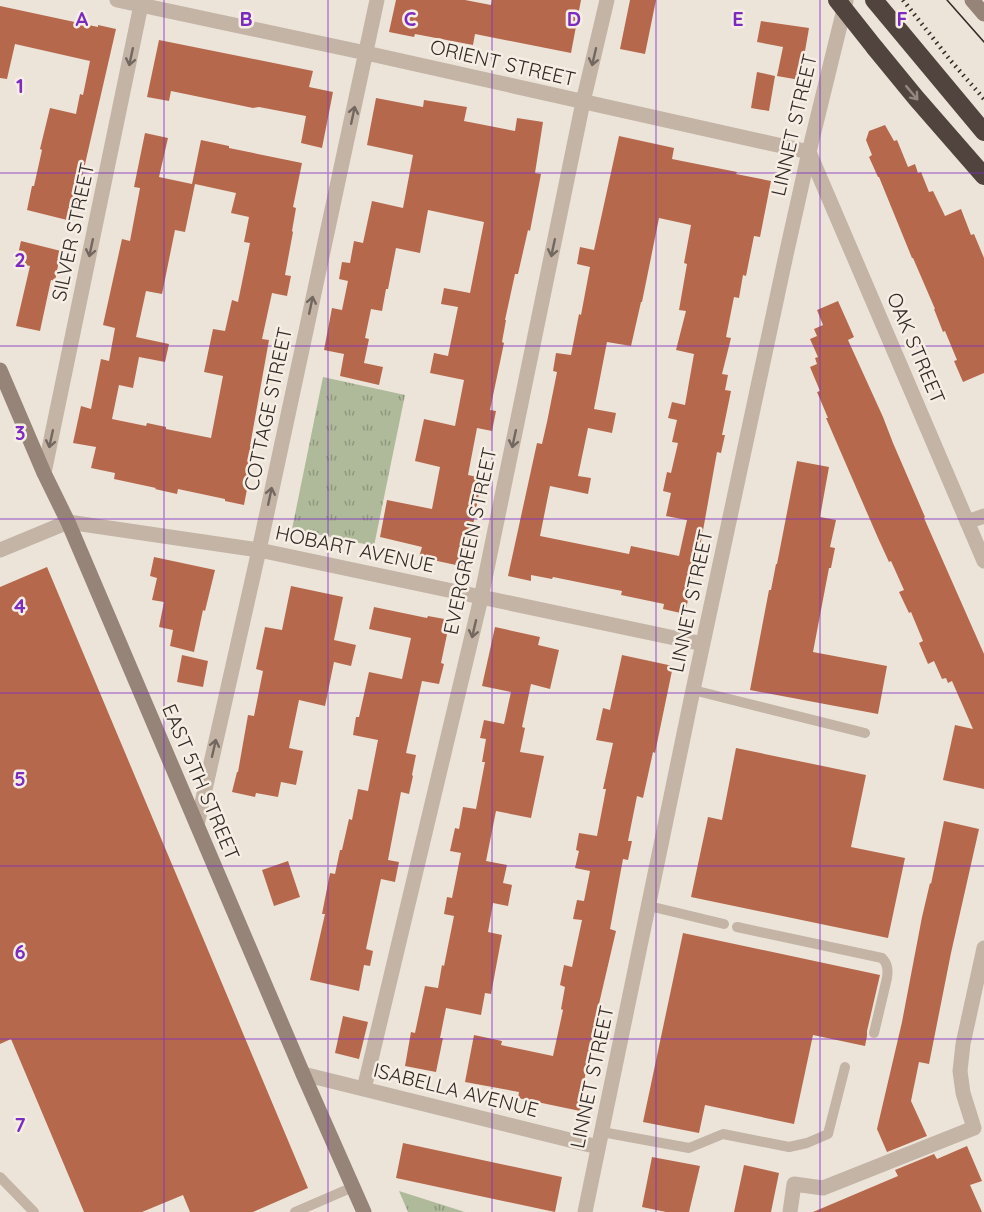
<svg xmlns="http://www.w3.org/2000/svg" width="984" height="1212" viewBox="0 0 984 1212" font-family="Quicksand,sans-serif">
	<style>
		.park { fill: url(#park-tufts) }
		.building { fill: #b6684d; fill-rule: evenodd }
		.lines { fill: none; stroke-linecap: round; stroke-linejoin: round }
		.lane { stroke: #c3b4a6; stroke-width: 10 }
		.street { stroke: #c3b4a6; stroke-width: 15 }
		.secondary { stroke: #978478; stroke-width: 15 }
		.highway { stroke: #51443e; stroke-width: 18 }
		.tram { stroke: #312a26; stroke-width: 1.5 }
		.rail { stroke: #312a26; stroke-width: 4.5; stroke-dasharray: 1.5 4.5; stroke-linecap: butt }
		.highway-bridge { stroke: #51443e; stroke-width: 18 }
		.oneway { stroke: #736860 }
		.oneway2 { stroke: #938880 }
		.grid { fill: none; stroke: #7b2cbf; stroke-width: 1.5; stroke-opacity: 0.55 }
		.labels { text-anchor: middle; stroke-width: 5; stroke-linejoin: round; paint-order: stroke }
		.street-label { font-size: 20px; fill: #312a26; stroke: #f6eee4 }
		.grid-label { font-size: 20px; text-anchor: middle; font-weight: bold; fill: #7b2cbf; stroke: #f6eee4; stroke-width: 5; stroke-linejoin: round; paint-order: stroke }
	</style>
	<defs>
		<pattern id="park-tufts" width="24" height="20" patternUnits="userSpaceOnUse" patternTransform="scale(1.5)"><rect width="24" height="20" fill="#afba9b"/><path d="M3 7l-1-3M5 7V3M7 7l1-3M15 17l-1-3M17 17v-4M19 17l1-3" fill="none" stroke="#8f977e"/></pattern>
	</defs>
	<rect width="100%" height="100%" fill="#ede4d9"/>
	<!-- park -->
	<path class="park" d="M323 377 405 395 374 546 292 529Z
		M399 1191 465 1212H408Z"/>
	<!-- building -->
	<path class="building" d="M396 0H465L491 5 492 0H581L571 53 475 34 473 45 415 34 414 37 389 32Z
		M630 0H656L645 54 620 49Z
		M0 6 98 27V25L116 29 80 186 82 187 78 205 74 204 71 221 27 210 32 186H34L42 150 40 149 50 108 76 114 80 94 83 95 90 61 15 44 7 79 0 78Z
		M761 21 809 28 800 80 777 76 783 47 757 42Z
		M159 40 313 71 309 87 333 92 322 148 301 143 306 116 259 107 253 108 171 91 169 101 147 97Z
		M757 72 775 76 769 111 751 108Z
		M376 98 423 107 424 100 467 107 464 121 515 131 517 118 543 122 535 173 541 174 530 231 528 230 518 274H515L505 320H506L502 342 504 343 490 410 496 411 492 431 477 428 468 475 482 478 465 567 419 557 422 547 380 537 387 500 432 509 440 467 415 461 424 419 455 426 464 380 430 373 434 353 448 356 458 307 441 304 444 288 470 293 484 222 428 210 420 253 396 248 388 289H386L382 311 371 309 365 338 369 339 364 363 383 367 379 385 340 376 344 354 324 350 332 308 342 310 348 281 339 279 342 262 350 263 354 241 363 243 372 201 403 208 413 155 367 145Z
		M885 125 894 141 897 140 908 167 915 164 918 173 921 172 929 192 933 191 945 216 961 209 971 235 974 234 984 258V373L963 382 954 361 957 360 945 331 943 332 934 309H935L913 258H912L879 177H878L869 157 872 155 866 140 869 131Z
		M145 133 168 138 159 177 192 184 201 140 229 146V148L302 163 293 207 296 208 292 231 293 232 285 275 291 276 287 296 272 293 262 339 269 340 250 446 255 447 244 505 225 501V499L178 489 177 494 155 489 156 488 114 479 115 473 91 468 96 447 73 443 81 406 91 409 101 359 109 361 115 328 103 325 122 239 130 241 140 188 134 187ZM195 184 236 193 231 213 249 217 244 242 250 243 238 302 232 300 225 331 213 329 204 372 223 376 211 438 166 429V427L147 423 146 426 112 419 119 385 133 388 139 357 165 362 169 344 136 337 146 291 162 294 175 230 185 232Z
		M619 136 674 148 672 159 737 172 736 174 771 181 760 237 754 236 746 276 743 275 739 298 734 297 726 337 731 338 722 374 728 375 725 390 731 391 722 435H725L721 453 717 452 699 553H698L685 614 663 609 664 604 621 595 622 591 553 577 552 579 531 575V581L508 576 537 443 542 444 547 422 557 372 553 371 556 353 571 355 579 314 581 315 590 267 577 264 580 247 594 250ZM659 218 691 225 684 263 687 264 679 310 686 311 676 350 694 354 685 405 672 402 668 418 677 420 672 442 678 443 671 473 667 472 663 491 671 493 666 516 687 520 679 556 631 546 629 554 540 536 550 486 588 494 591 478 578 476 588 428 612 433 616 413 594 409 607 342 631 346 641 302H642Z
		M21 241 61 251 55 281 51 280 40 331 16 326 30 266 16 263Z
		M838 301 854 337 848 340 883 417 893 443 925 517 924 518 984 654V789L943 780 955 725 973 729 952 681 948 683 946 678 942 679 934 661 928 664 919 643 923 641 911 612 909 613 899 592 904 590 891 561 889 562 878 538 826 418H828L817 392 820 391 810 367 817 364 815 358 818 357 810 339 817 336 814 329 823 325 817 310Z
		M797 461 829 467 820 517 836 520 830 547 835 548 831 568H829L813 652 887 666 878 714 750 690 769 590H771L776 564H777Z
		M154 557 215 570 205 611 203 610 194 652 170 646 173 630 159 627 164 602 152 600 157 578 150 576Z
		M47 567 308 1188 253 1212H190L183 1195 142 1212H84L11 1039 0 1044V587Z
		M291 586 343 597 334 640 356 645 351 666 334 662 325 706 299 700 289 748 303 751 296 785 281 782 278 797 256 793 255 797 232 792 237 772H238L248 715 254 716 263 671 256 669 265 627 282 630Z
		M374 607 427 618 428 616 450 620 441 663 444 664 439 684 422 681 406 753 416 755 412 775 413 776 409 794 401 792 388 860 399 862 395 882 381 879 366 949 373 951 370 966 364 965 359 991 310 980 325 914H322L330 873 335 874 340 850H342L349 819 352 820 358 789 368 791 378 740 353 735 356 717H359L369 672 402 679 411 638 369 629Z
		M495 627 540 637 538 645 559 650 550 689 531 684 522 727 525 728 520 752 544 756 531 818 496 811 486 861 507 865 503 883 512 885 508 906 493 903 488 932 502 935 491 994 485 993 481 1015 446 1008 440 1038H443L436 1072 405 1066 411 1032 415 1033 425 986 438 988 442 965 444 966 454 916 444 914 447 897 452 898 461 853 450 851 455 828 459 829 463 807 476 809 485 762H482L486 739 480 738 484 720 504 724 511 692 482 686Z
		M182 655 208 661 203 687 177 682Z
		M622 655 673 666 655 753 653 752 643 798 637 796 628 841H632L628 860 623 859 610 929 616 931 595 1021H597L583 1086 586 1087 580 1111 518 1098 519 1092 465 1082 474 1035 502 1041 501 1045 553 1056 563 1010 561 1009 565 987 560 985 564 965 572 967 582 920 573 919 577 900 584 901 590 871 575 868 579 851 576 850 579 833 597 836 606 789H603L613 743 596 740 603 708 610 710Z
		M736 748 866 775 851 847 905 858 888 938 691 897 708 817 722 820Z
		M944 821 979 829 951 953 929 1064 919 1062 911 1101 927 1136 887 1152 877 1129 902 1022 922 917 930 883 931 884Z
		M288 861 300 897 274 906 262 870Z
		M683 933 880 975 867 1031V1036L865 1046 813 1035 794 1124 705 1105 699 1133 643 1122Z
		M343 1016 368 1022 359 1059 335 1053Z
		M403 1143 562 1177 555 1212 396 1178Z
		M967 1146 982 1181 970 1185 982 1212H813L898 1176 895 1170 934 1154 937 1159Z
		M652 1157 700 1166 689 1212H666L642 1207Z
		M744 1165 779 1173 771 1212H734Z"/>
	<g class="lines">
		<!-- lane -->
		<path class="lane" d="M693 690 865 733
			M649 906 724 924
			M737 927 882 958C888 964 888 970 887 978L874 1033
			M602 1132 689 1148 723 1134 789 1147 807 1143 828 1134 845 1067
			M0 1177 34 1212
			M295 1212 353 1187"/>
		<!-- street -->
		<path class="street" d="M117 0 366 53 809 152 984 561
			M44 473 142 0
			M967 522 984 516
			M0 550 68 522 259 550 703 644
			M197 825 259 550 377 0
			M303 1074 598 1147
			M364 1089 481 598 583 102 607 0
			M585 1212 693 690 786 255 809 152 846 1
			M790 1212 794 1184 823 1188 974 1128 963 1093 960 1071 963 1044 984 948"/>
		<!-- secondary -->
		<path class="secondary" d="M972 0 984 14
			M0 370 44 473 68 522 303 1074 364 1212"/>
		<!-- highway -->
		<path class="highway" d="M874 0 984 132
			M875 48 916 98 984 176"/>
		<!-- tram -->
		<path class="tram" d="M947 0 984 42"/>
		<!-- rail -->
		<path class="rail" d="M903 0 951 61 984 99"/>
		<!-- highway-bridge -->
		<path class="highway-bridge" d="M837 0 875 48"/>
	</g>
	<!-- one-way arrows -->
	<defs><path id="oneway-shaft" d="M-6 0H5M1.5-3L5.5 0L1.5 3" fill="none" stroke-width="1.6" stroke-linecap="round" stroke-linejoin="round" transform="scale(1.5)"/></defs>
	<g class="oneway">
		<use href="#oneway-shaft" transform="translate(131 57) rotate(102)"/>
		<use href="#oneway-shaft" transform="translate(594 57) rotate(103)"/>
		<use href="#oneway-shaft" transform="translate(353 115) rotate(-78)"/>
		<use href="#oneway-shaft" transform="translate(91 248) rotate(102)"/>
		<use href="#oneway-shaft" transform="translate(553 248) rotate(102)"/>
		<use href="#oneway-shaft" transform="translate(311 305) rotate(-78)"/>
		<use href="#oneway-shaft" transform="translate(51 439) rotate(102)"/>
		<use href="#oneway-shaft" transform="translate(514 439) rotate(102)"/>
		<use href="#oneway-shaft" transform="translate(270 496) rotate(-78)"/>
		<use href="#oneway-shaft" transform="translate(474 629) rotate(103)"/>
		<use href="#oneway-shaft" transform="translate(214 748) rotate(-77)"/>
	</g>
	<use class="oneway2" href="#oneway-shaft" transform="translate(912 93) rotate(50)"/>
	<!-- grid -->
	<path class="grid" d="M164 0V1212M328 0V1212M492 0V1212M656 0V1212M820 0V1212M0 173H984M0 346H984M0 519H984M0 693H984M0 866H984M0 1039H984"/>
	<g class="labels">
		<!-- street labels -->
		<g class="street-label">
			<text transform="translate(503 63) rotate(13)" y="7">ORIENT STREET</text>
			<text transform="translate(794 125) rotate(-77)" y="7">LINNET STREET</text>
			<text transform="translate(73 232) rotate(-78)" y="7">SILVER STREET</text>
			<text transform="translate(916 348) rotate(67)" y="7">OAK STREET</text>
			<text transform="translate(268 409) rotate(-78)" y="7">COTTAGE STREET</text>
			<text transform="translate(470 541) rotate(-78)" y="7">EVERGREEN STREET</text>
			<text transform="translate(355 549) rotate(12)" y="7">HOBART AVENUE</text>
			<text transform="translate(691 601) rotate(-78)" y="7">LINNET STREET</text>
			<text transform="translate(201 782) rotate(67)" y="7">EAST 5TH STREET</text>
			<text transform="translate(592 1077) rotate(-78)" y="7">LINNET STREET</text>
			<text transform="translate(456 1090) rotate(14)" y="7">ISABELLA AVENUE</text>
		</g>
	</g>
	<g class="grid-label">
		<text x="82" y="26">A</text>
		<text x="246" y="26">B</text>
		<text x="410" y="26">C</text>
		<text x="574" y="26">D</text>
		<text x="738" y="26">E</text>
		<text x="902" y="26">F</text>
		<text x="20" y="93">1</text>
		<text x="20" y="267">2</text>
		<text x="20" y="440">3</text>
		<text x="20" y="613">4</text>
		<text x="20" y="786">5</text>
		<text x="20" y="959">6</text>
		<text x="20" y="1132">7</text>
	</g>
</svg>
